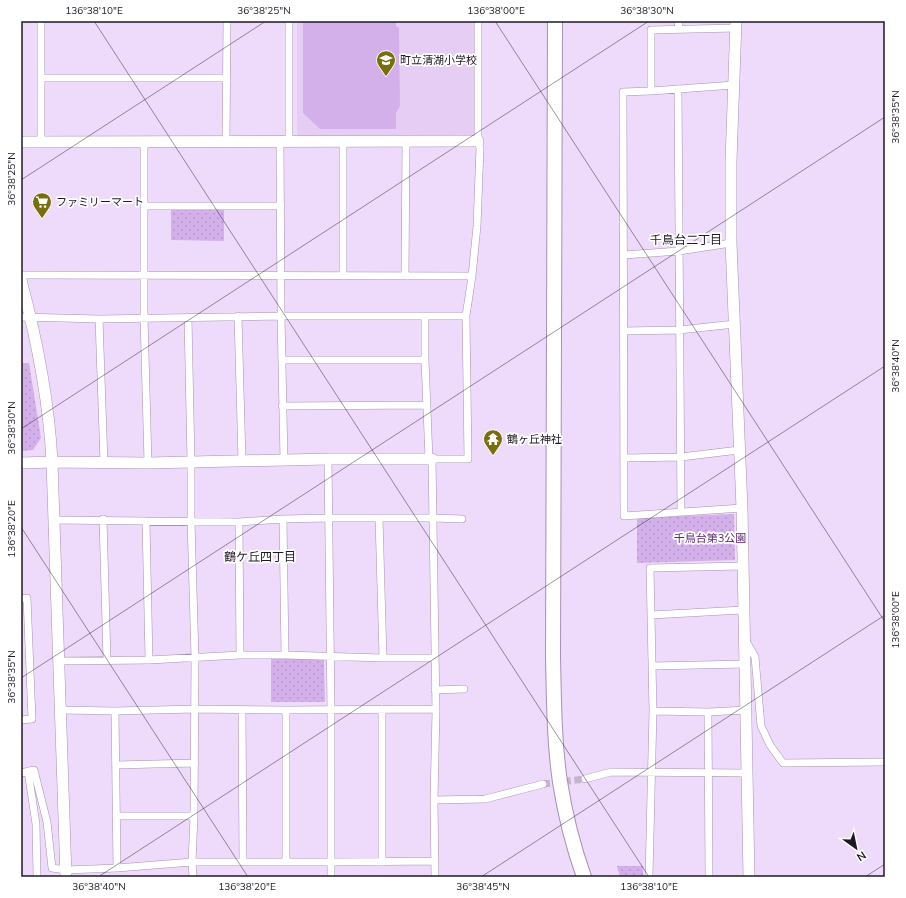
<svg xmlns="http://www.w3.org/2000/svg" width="906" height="898" viewBox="0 0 906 898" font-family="Mulish,'Noto Sans JP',sans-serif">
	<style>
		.built { fill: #e5cdf4 }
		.grass { fill: url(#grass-dots) }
		.pitch { fill: #d4b0eb }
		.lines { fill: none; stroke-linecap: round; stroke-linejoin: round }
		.street-tunnel { stroke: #c5b3d0; stroke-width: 7; stroke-dasharray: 7 3.5; stroke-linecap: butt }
		.street-casing { stroke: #a592b1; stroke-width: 8 }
		.secondary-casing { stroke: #a592b1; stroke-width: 12 }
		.highway-casing { stroke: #a592b1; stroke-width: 16 }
		.street { stroke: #fff; stroke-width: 7 }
		.secondary { stroke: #fff; stroke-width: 11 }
		.highway { stroke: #fff; stroke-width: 14 }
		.ticks { fill: none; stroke: #1f1824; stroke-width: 1; stroke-opacity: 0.45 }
		.labels { text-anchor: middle; stroke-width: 3.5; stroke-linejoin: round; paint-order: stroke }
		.poi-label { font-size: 11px; fill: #1f1824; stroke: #fff; text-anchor: start }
		.park-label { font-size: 11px; fill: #5c2478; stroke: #fff }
		.neighbourhood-label { font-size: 12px; fill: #1f1824; stroke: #fff }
		.neatline { fill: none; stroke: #1f1824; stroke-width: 1.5 }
		.ticks-label { font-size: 10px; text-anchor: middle; fill: #1f1824 }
	</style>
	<defs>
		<pattern id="grass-dots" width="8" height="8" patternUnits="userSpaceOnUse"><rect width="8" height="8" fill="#d4b0eb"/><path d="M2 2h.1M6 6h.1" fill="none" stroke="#b697c9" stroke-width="1.8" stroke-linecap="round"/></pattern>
	</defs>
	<rect width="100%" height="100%" fill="#eedafb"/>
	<!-- built -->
	<path class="built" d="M297 21H474L475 132 472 135 470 136 297 137Z"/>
	<!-- grass -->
	<path class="grass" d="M171 210H224V241L171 240Z
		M21 363H29L41 438 33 450 21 451Z
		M734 514 735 560 637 563V518Z
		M271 659H324L325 702H271Z
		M617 866H643V877H620Z"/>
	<!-- pitch -->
	<path class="pitch" d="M303 21H396V26L399 28 400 106 396 113V129H320L303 113Z"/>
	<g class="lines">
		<!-- street-tunnel -->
		<path class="street-tunnel" d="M543 784 585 779"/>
		<!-- street casing -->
		<g class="street-casing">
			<path id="street" d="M41 21V142
				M678 21 679 29
				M736 28 651 30V91L623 92 624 516 742 508
				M41 78H227
				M678 89 681 512
				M651 91 734 85
				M144 142V317L148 463
				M226 142 227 21
				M280 142 281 316 284 460
				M289 142V21
				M343 142V276
				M144 206H281
				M624 255 679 251 731 243
				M21 275 472 276
				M405 276 406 142
				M238 316 242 461
				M425 316V360L429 459
				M21 317 99 319 281 316H466
				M188 318 191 462V521L195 658 194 816 192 862 193 877
				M99 319 104 463
				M624 331 679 330 735 324
				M282 360H425
				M282 406 427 405
				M624 458 681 457 739 450
				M328 459 331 710V877
				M379 518 383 658
				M103 519 107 660
				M283 519 285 655
				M53 520 239 522 283 519 328 518H432L462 519
				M146 521 149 660
				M239 522 240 655
				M21 599 27 598 32 719 21 720
				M651 615 743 610
				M746 641 755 657 761 726 770 745 783 763 885 762
				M59 661 149 660 240 655H285L383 658H435
				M652 666 745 664
				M435 690 464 689
				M382 709V862
				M61 710 115 711 195 709 286 710 436 709
				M242 710 243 861
				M115 711 117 868
				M653 711 708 712 746 710
				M708 712 709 877
				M116 765 195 763
				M28 771 36 824 37 877
				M21 773 34 770 47 822 52 868 66 870 117 868 192 862H331L435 861
				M585 779 611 772 746 773
				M434 800 485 799 543 784
				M116 816H194
				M286 862V710
				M435 877 434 800 436 711 432 459H468L466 316 472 276 477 226 480 148 478 141V21
				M649 877 653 711 650 568 743 566"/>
		</g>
		<!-- secondary casing -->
		<g class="secondary-casing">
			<path id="secondary" d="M736 21 731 161V243L742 508 749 877
				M21 142 478 141
				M21 280C37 340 49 400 52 462L66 877
				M21 463 52 462 148 463 328 459H432"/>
		</g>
		<!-- highway casing -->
		<g class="highway-casing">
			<path id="highway" d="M555 21 553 657C554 699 554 741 560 782 565 814 573 846 584 877"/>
		</g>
		<!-- street -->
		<use href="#street" class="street"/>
		<!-- secondary -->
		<use href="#secondary" class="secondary"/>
		<!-- highway -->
		<use href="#highway" class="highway"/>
	</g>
	<!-- ticks -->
	<path class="ticks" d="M94 21 649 877M495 21 885 622M21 180 266 21M21 429 649 21M21 527 248 877M21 678 885 117M98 877 885 366M481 877 885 615M865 877 885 864"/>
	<!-- icons -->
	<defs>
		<g id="school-pin" transform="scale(1)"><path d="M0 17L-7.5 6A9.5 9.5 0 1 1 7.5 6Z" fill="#796e0c" stroke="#fff"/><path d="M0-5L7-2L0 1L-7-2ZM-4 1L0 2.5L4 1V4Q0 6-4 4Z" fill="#fff"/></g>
		<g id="supermarket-pin" transform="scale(1)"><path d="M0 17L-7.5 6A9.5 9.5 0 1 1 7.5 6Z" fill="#796e0c" stroke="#fff"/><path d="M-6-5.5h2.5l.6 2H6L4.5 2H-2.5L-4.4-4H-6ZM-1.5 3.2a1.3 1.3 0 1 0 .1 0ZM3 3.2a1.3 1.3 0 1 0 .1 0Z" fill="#fff"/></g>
		<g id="temple-pin" transform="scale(1)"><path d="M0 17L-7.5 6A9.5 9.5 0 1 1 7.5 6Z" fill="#796e0c" stroke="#fff"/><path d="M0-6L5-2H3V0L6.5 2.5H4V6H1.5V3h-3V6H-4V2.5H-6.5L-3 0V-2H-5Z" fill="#fff"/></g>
	</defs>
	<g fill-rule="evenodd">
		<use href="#school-pin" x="386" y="60"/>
		<use href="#supermarket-pin" x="42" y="202"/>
		<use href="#temple-pin" x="493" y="439"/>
	</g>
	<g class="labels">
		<!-- poi labels -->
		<g class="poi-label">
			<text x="400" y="64">町立清湖小学校</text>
			<text x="56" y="206">ファミリーマート</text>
			<text x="507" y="443">鶴ヶ丘神社</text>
		</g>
		<!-- park labels -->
		<g class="park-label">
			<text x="710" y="542">千鳥台第3公園</text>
		</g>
		<!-- neighbourhood labels -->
		<g class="neighbourhood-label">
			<text x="686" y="244">千鳥台二丁目</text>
			<text x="260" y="561">鶴ケ丘四丁目</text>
		</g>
	</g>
	<!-- border -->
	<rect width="906" height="898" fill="none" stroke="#ffffff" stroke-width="44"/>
	<!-- north arrow -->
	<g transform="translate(856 848) rotate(147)" stroke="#ffffff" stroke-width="3" paint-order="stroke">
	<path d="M0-3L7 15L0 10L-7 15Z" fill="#1f1824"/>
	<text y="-6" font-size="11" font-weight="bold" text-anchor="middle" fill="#1f1824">N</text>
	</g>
	<rect x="22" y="22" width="862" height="854" class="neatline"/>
	<g class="ticks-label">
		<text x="94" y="14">136°38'10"E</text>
		<text x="264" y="14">36°38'25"N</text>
		<text x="496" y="14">136°38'00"E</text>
		<text x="647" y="14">36°38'30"N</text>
		<text transform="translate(895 117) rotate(-90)" y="4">36°38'35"N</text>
		<text transform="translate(11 179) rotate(-90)" y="4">36°38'25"N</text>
		<text transform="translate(895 366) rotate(-90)" y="4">36°38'40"N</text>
		<text transform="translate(11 428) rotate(-90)" y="4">36°38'30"N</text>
		<text transform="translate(11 529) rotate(-90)" y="4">136°38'20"E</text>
		<text transform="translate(895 620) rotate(-90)" y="4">136°38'00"E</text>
		<text transform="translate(11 677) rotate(-90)" y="4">36°38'35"N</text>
		<text x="99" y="890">36°38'40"N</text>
		<text x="247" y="890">136°38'20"E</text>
		<text x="483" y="890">36°38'45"N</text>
		<text x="649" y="890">136°38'10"E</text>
	</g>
</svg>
